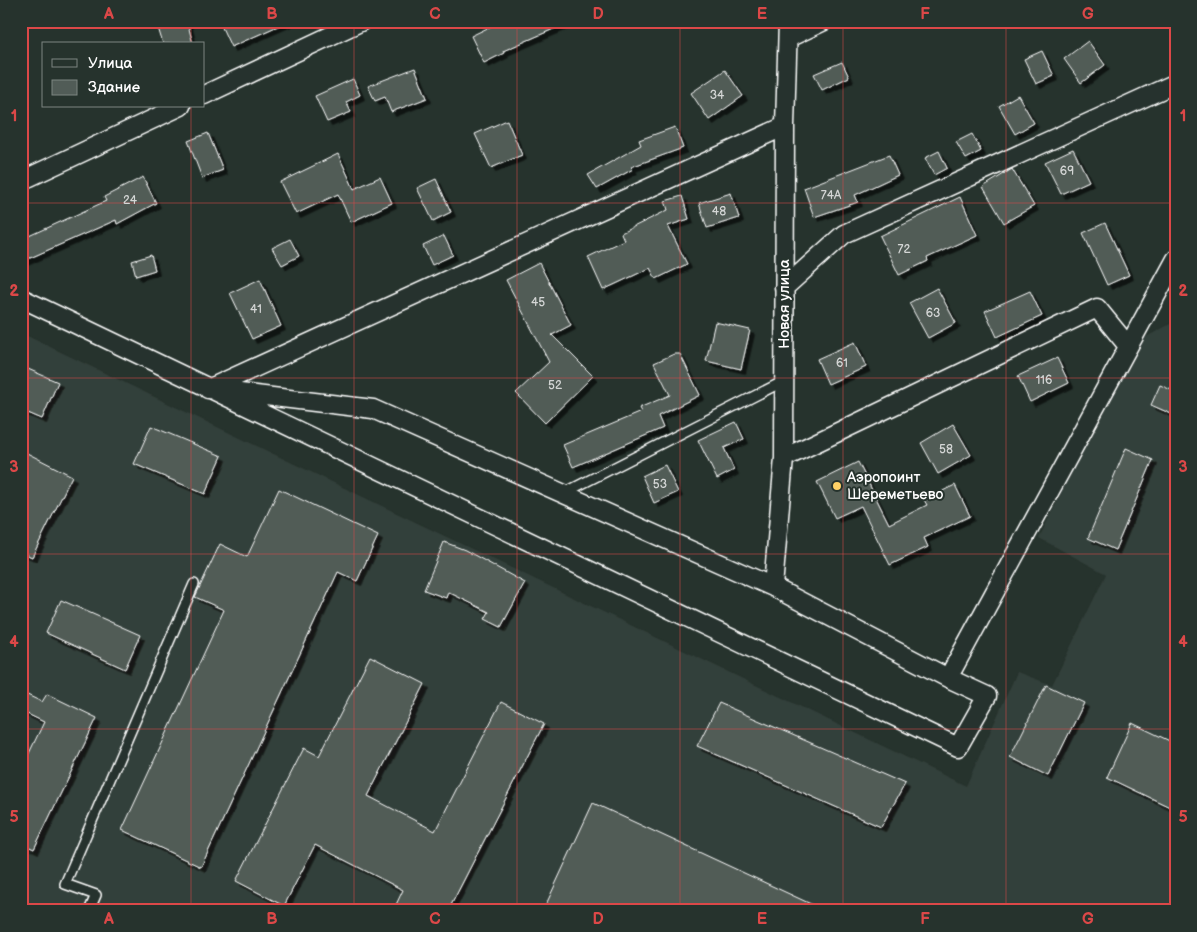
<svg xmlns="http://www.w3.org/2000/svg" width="1197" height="932" viewBox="0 0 1197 932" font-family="'Balsamiq Sans',sans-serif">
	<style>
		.built { fill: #333f3a }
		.building { fill: #515c57; stroke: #fff; filter: url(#shadow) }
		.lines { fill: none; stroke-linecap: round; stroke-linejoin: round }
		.lane-casing { stroke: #fff; stroke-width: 12 }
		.street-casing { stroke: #fff; stroke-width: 21 }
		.lane { stroke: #26332d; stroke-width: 9 }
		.street { stroke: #26332d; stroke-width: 18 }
		.grid { fill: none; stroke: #dc4848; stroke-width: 1; stroke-opacity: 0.55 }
		.poi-dot { fill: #ffd166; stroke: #26332d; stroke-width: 2 }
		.labels { text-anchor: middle; stroke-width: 4; stroke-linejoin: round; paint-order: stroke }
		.number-label { font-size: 12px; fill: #d4d6d5 }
		.street-label { font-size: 15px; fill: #fff; stroke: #26332d }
		.poi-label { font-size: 15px; fill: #fff; stroke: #26332d; text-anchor: start }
		.neatline { fill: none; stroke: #dc4848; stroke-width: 2 }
		.grid-label { font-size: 16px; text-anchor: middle; font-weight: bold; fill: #dc4848 }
	</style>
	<defs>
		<filter id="shadow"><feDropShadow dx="4.5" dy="4.5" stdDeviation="0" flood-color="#0009"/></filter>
	</defs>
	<rect width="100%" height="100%" fill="#26332d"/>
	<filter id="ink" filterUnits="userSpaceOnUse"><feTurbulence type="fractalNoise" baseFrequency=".02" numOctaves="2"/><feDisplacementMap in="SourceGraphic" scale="10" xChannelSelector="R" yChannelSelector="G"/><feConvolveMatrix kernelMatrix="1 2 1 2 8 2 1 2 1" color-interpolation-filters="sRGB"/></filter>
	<g filter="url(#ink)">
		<!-- built -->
		<path class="built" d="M1176 321V911H21V333L966 786 1017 672 1052 685 1106 574 1039 538 1135 343Z"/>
		<!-- building -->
		<path class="building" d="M156 21H187L193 44H163Z
			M219 21H289L231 47Z
			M502 21H572L503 51 504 53 484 63 471 36Z
			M1088 41 1105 65 1081 83 1064 59Z
			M1042 51 1054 76 1036 84 1024 59Z
			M842 62 849 77 822 90 814 74Z
			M415 68 427 98 391 112 385 97 375 101 368 86Z
			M725 70 743 96 709 120 691 93Z
			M353 79 360 95 346 102 351 112 327 122 315 96Z
			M1018 95 1034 123 1015 134 999 106Z
			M507 120 522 155 491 168 475 134Z
			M675 127 683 148 631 167 633 169 597 189 588 175 641 145 639 140Z
			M208 133 223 170 202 178 188 141Z
			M972 134 981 151 966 159 956 142Z
			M1073 149 1089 181 1061 194 1045 162Z
			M939 151 947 168 934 175 925 158Z
			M338 154 354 189 380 177 392 203 351 222 338 194 296 214 280 182Z
			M889 155 898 175 855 195 858 202 814 217 804 188Z
			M1012 169 1034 206 1004 223 983 187Z
			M143 177 156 203 117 224 116 220 21 262V240L106 201 104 197Z
			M436 179 451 212 433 221 417 188Z
			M731 193 739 218 707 228 699 203Z
			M682 196 689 219 668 226 687 264 656 279 650 268 603 290 588 257 624 240 621 233 668 210 665 201Z
			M960 197 977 235 927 258 928 261 899 275 880 236Z
			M1105 223 1129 275 1107 285 1083 233Z
			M444 236 453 255 432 265 423 246Z
			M290 239 299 256 282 265 272 248Z
			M151 255 155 270 136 276 132 261Z
			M539 263 571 325 552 335 593 376 545 423 516 393 549 362 506 280Z
			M260 279 281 326 252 339 230 293Z
			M937 288 956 323 928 338 909 303Z
			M1030 291 1042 316 997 337 985 311Z
			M715 322 750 330 741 369 706 361Z
			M855 342 866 367 828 384 817 359Z
			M674 354H680L700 395 658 416 663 428 573 467 563 445 641 412 639 408 670 395 654 363Z
			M1057 358 1069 383 1030 402 1018 376Z
			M21 366 58 382 42 419 21 410Z
			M1160 385 1176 392V416L1151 405Z
			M736 422 744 439 724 448 734 470 717 479 698 440Z
			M953 424 971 455 938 474 921 443Z
			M151 426 222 456 205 494 134 464Z
			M1126 448 1153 460 1115 550 1088 538Z
			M21 450 72 476 32 557 21 552Z
			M858 462 889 524 927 505 924 500 955 485 970 516 924 538 928 547 890 565 861 506 835 518 817 482Z
			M665 465 678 492 654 503 642 476Z
			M279 489 378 536 357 581 338 572 201 867 122 830 224 610 195 597 220 544 247 557Z
			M444 542 465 550 525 583 501 627 485 619 489 612 448 592 446 598 424 590Z
			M61 600 140 635 125 669 46 633Z
			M370 656 425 684 368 796 435 831 501 702 544 724 448 911H393L403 890 315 845 284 906 236 881 304 748 319 756Z
			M1046 685 1084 703 1048 776 1010 757Z
			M21 692 42 702 47 694 97 718 34 849 21 843V770L44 722 21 711Z
			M719 703 905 784 881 827 697 746Z
			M1132 723 1176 744V810L1107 777Z
			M593 803 826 911H543Z"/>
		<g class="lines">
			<!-- lane casing -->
			<g class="lane-casing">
				<path id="lane" d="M564 493 784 381
					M89 911 96 895 65 884 194 584"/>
			</g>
			<!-- street casing -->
			<g class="street-casing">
				<path id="street" d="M788 38 824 21
					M204 95 362 21
					M21 181 181 106
					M784 288 844 234 1176 83
					M21 298 958 747 987 696 948 678 1176 259
					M208 389 785 126
					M223 391 373 409 773 587 948 678
					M784 458 1097 308 1128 346
					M773 587 784 458 785 126 788 21"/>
			</g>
			<!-- lane -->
			<use href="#lane" class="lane"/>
			<!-- street -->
			<use href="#street" class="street"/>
		</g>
	</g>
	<!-- grid -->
	<path class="grid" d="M191 21V44M354 21V911M517 21V911M680 21V911M843 21V911M1006 21V911M191 106V911M21 203H1176M21 378H1176M21 554H1176M21 729H1176"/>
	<!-- markers -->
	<circle class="poi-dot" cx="837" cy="486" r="5"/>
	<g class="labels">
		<!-- number labels -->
		<g class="number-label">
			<text x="717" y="99">34</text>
			<text x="1067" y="175">69</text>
			<text x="831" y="199">74А</text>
			<text x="130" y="204">24</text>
			<text x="719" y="215">48</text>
			<text x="904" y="253">72</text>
			<text x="538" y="306">45</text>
			<text x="256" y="313">41</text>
			<text x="933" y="317">63</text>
			<text x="842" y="367">61</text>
			<text x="1044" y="384">116</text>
			<text x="555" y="389">52</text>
			<text x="946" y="453">58</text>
			<text x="660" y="488">53</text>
		</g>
		<!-- street labels -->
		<g class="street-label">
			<text transform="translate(784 304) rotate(-90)" y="5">Новая улица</text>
		</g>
		<!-- poi labels -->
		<g class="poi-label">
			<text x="847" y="482">Аэропоинт<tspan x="847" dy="17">Шереметьево</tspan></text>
		</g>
	</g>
	<!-- margin -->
	<rect width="1197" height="932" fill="none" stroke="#26332d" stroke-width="55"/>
	<!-- legend -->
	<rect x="42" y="42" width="162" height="65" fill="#26332d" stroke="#7d8581"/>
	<rect x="52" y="59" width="25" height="8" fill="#26332d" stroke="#7d8581"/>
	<text x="88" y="68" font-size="15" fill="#ffffff">Улица</text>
	<rect x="52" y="80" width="25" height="15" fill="#515c57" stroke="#7d8581"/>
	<text x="88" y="92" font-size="15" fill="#ffffff">Здание</text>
	<rect x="28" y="28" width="1142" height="876" class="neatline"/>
	<g class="grid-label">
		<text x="109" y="19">A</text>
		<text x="272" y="19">B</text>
		<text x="435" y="19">C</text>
		<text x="598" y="19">D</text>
		<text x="762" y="19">E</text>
		<text x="925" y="19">F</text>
		<text x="1088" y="19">G</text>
		<text x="14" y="121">1</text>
		<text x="1183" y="121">1</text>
		<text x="14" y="296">2</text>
		<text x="1183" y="296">2</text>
		<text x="14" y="472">3</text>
		<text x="1183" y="472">3</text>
		<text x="14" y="647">4</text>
		<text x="1183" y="647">4</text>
		<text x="14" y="822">5</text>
		<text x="1183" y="822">5</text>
		<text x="109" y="924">A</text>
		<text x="272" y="924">B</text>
		<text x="435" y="924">C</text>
		<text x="598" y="924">D</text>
		<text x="762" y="924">E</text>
		<text x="925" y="924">F</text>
		<text x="1088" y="924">G</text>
	</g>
</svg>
